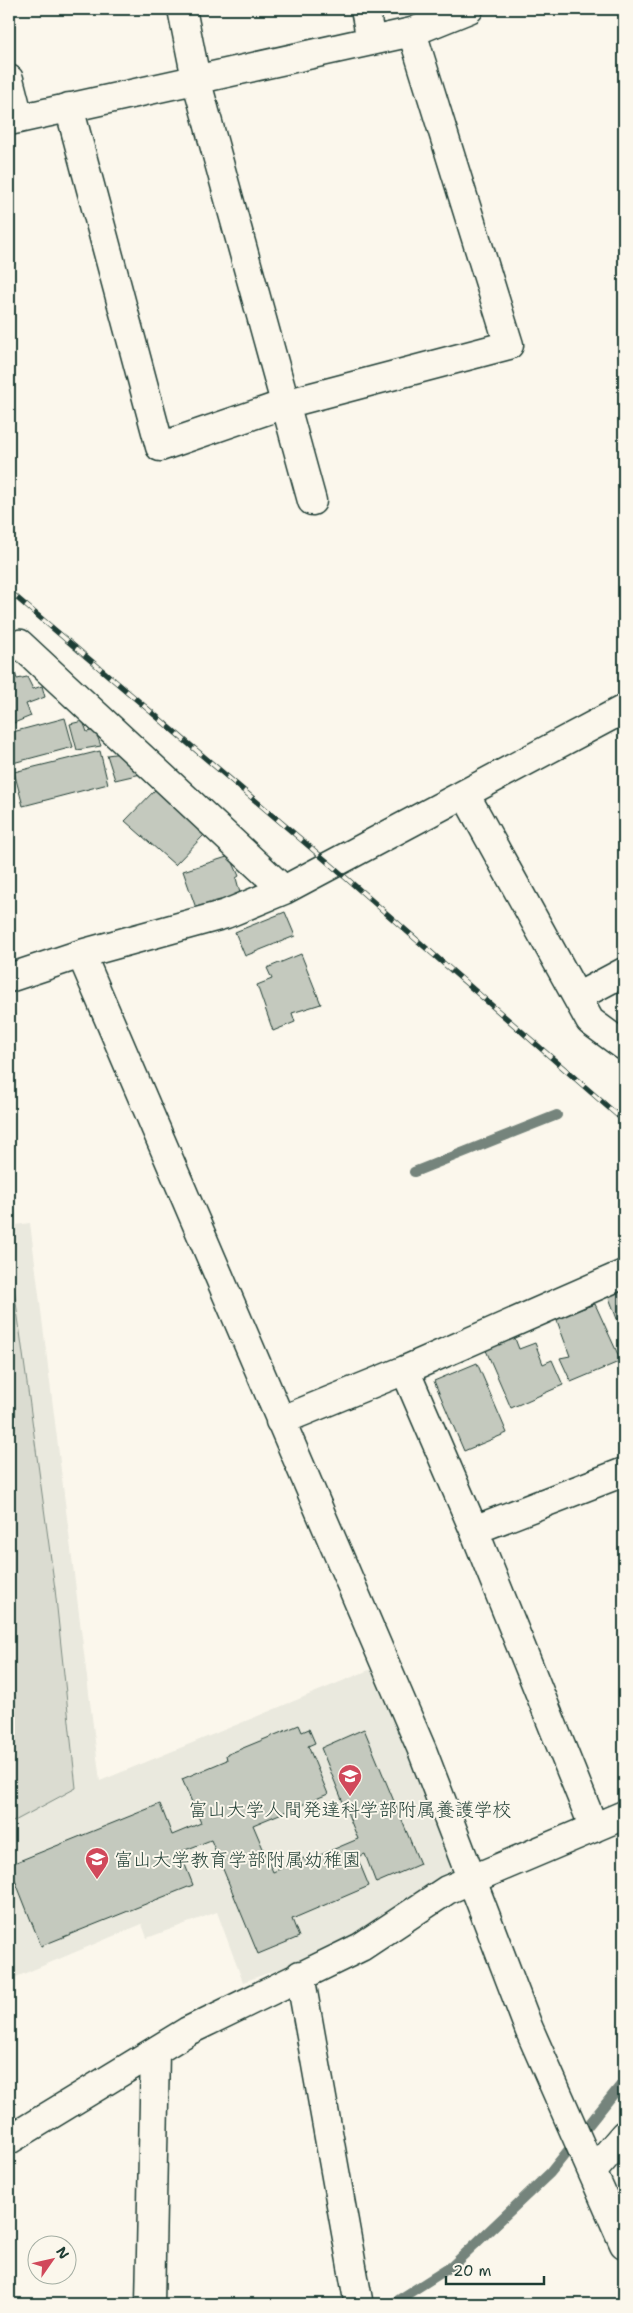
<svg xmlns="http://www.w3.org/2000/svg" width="633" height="2313" viewBox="0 0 633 2313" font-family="'Shantell Sans','Klee One',sans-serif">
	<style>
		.built { fill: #eae9de }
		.green { fill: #dbdcd1; stroke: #7d8c82 }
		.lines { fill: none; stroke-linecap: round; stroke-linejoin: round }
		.stream { stroke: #74847b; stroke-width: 10 }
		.building { fill: #c4c9be; stroke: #1f3d34 }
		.minor-casing { stroke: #1f3d34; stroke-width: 31 }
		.minor { stroke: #fbf7ec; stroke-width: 28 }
		.rail-casing { stroke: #1f3d34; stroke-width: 5.5 }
		.rail { stroke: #fbf7ec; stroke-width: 4; stroke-dasharray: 11; stroke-linecap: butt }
		.labels { text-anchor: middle; stroke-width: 4; stroke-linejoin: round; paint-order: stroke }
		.poi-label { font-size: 19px; fill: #1f3d34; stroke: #fbf7ec }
	</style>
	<rect width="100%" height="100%" fill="#fbf7ec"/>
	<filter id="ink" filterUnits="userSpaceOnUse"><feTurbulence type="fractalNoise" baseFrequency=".02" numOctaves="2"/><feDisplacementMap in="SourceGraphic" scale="10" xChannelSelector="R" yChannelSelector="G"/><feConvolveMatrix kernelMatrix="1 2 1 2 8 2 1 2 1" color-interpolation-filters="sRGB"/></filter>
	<g filter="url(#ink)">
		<!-- built -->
		<path class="built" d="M30 1223 100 1781 374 1668 457 1866 359 1934 296 1963 243 1982 217 1912 147 1938 142 1924 9 1980V1226Z"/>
		<!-- green -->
		<path class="green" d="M9 1251 55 1589 76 1788 9 1824Z"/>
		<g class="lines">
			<!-- stream -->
			<path class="stream" d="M414 1172 557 1115
				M392 2304 452 2266 550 2173 624 2081"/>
		</g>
		<!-- building -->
		<path class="building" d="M14 670 17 679 27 677 33 689 42 686 45 697 26 704 31 716 9 725V671Z
			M65 718 73 747 9 764V733Z
			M83 721 87 732 95 730 101 746 77 750 70 724Z
			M100 751 108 784 23 806 14 772Z
			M122 753 141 774 115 780 107 755Z
			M156 789 205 834 175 865 125 821Z
			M230 856 239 876 236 878 240 893 197 911 183 871Z
			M285 912 295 936 245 956 235 932Z
			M301 954 321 1004 292 1013 295 1022 273 1031 257 985 272 979 267 968Z
			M624 1288V1324L621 1319H617L608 1295Z
			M595 1304 621 1361 571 1382 560 1358 570 1356 556 1318Z
			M514 1336 519 1349 535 1343 543 1364 552 1360 563 1385 511 1408 485 1348Z
			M477 1363 507 1433 464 1451 434 1381Z
			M299 1725 302 1732 309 1729 315 1743 308 1746 328 1794 253 1825 273 1872 304 1858 306 1861 358 1839 321 1748 364 1729 420 1864 376 1883 365 1854 357 1857 369 1886 292 1919 299 1937 258 1954 211 1840 180 1852 193 1885 41 1946 9 1865 160 1804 172 1835 201 1823 182 1779 227 1760 226 1755Z"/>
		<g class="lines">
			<!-- minor casing -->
			<g class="minor-casing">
				<path id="minor" d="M182 9 196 79 312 501
					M365 9 371 41
					M9 79 19 118
					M69 107 160 447 285 404 509 345 412 32
					M9 121 412 32 469 9
					M9 648 20 644 284 890
					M465 794 590 1021 624 1046
					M81 954 422 1750 529 2029 624 2244
					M9 978 81 954 226 914 284 890 624 709
					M577 997 624 972
					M405 1370 474 1530 594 1828
					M280 1421 405 1370 624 1274
					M474 1530 624 1472
					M300 1975 358 2300
					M9 2140 188 2031 361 1947 447 1890 624 1815
					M593 2171 624 2135
					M150 2304 155 2051"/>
			</g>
			<!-- minor -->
			<use href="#minor" class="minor"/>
			<!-- rail casing -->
			<g class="rail-casing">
				<path id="rail" d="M9 591 330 864 624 1121"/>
			</g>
			<!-- rail -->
			<use href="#rail" class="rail"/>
		</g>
	</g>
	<!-- icons -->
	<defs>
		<g id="school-pin" transform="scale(1.25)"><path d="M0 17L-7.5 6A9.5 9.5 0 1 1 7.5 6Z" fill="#d1495b" stroke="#fbf7ec"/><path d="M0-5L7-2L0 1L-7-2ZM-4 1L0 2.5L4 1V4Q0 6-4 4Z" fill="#fff"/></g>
	</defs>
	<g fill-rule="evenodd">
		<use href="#school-pin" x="350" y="1776"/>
		<use href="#school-pin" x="97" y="1859"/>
	</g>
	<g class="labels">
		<!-- poi labels -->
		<g class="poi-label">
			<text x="350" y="1816">富山大学人間発達科学部附属養護学校</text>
			<text x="114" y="1866" text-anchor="start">富山大学教育学部附属幼稚園</text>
		</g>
	</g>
	<!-- margin -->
	<rect width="633" height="2313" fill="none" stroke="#fbf7ec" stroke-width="30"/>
	<rect x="15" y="15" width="603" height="2283" fill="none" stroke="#1f3d34" stroke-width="2" filter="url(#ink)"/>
	<!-- north arrow -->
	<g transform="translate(52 2260) rotate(56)"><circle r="24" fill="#fbf7ec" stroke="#a3ada2"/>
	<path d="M0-4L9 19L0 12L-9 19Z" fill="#d1495b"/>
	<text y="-8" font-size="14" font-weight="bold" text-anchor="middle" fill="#1f3d34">N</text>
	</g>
	<!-- scale -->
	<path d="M446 2276v8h98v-8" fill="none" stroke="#1f3d34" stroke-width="2.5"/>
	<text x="453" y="2276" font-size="15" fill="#1f3d34" stroke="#fbf7ec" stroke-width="4" paint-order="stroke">20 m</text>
</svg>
